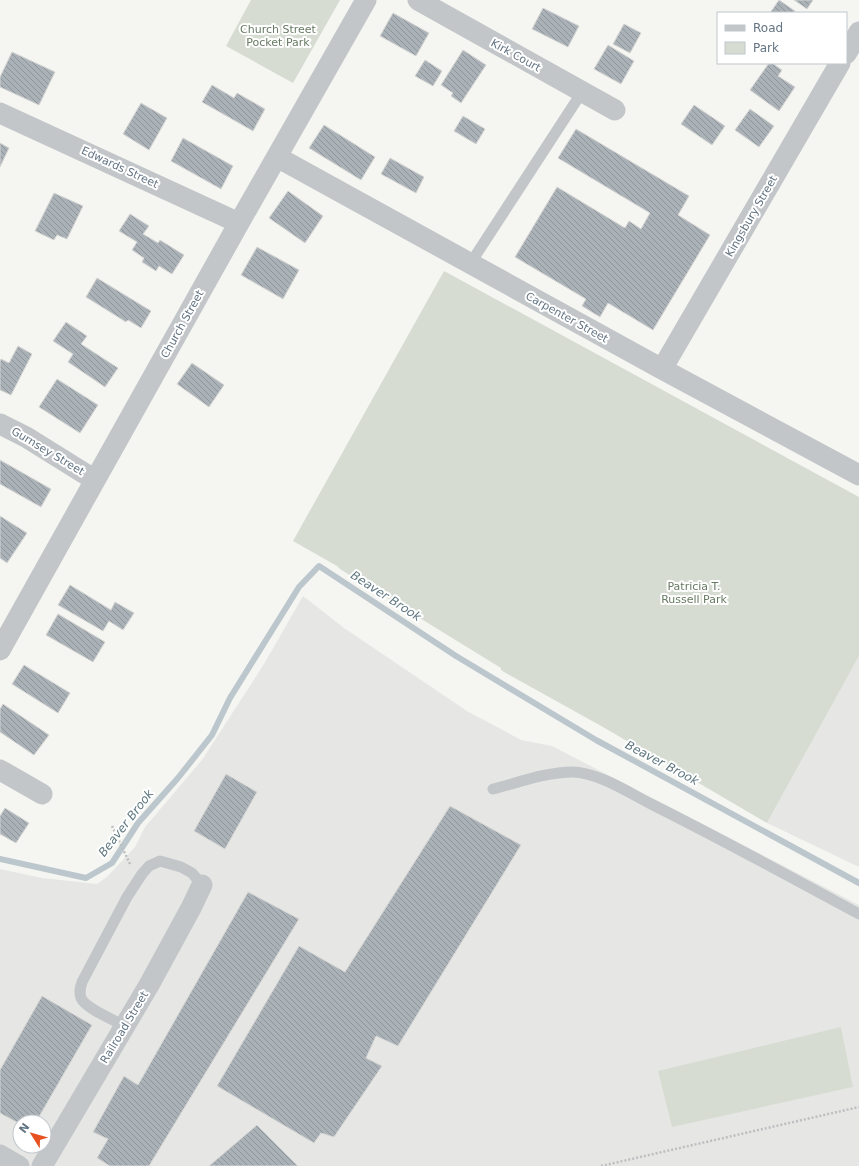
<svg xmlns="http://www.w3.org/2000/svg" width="859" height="1166" viewBox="0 0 859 1166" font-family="'DejaVu Sans',sans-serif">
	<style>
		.built { fill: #e6e7e5; fill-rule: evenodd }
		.green { fill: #d6dcd2 }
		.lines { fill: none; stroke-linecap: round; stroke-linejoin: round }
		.stream { stroke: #bbc7cc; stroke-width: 6 }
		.building { fill: url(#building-back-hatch); stroke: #d6d6d4 }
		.path { stroke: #bcbec0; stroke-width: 2.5; stroke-dasharray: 2 2; stroke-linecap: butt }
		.service { stroke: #c2c6c9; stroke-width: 11 }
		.minor { stroke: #c2c6c9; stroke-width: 21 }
		.labels { text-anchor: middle; stroke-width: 4; stroke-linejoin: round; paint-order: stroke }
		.park-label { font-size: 11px; fill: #677a62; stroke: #fff }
		.street-label { font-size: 11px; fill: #637483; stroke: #fff }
		.water-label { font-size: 12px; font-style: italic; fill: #5f7780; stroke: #fff }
	</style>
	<defs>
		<pattern id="building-back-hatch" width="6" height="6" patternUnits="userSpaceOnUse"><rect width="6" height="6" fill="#aab2b8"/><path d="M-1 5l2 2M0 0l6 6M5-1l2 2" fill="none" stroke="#8e959b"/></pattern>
	</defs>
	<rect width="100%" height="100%" fill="#f5f5f1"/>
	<!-- built -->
	<path class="built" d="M303 596 344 628 467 711 521 740 552 746 859 905V1166H0V869L42 878 97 884 108 876 135 847 145 827 202 760 264 664ZM20 1122H44V1146H20Z
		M859 656V867L767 823Z"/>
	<!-- green -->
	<path class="green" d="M251 0H340L293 83 226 46Z
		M444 271 859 497V656L767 823 603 727 504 672 501 670V668L340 569 337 566 293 541Z
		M841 1027 853 1087 672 1127 658 1071Z"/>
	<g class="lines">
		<!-- stream -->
		<path class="stream" d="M0 859 86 878 112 863 138 823 178 778 212 735 230 698 299 587 319 566 456 656 596 740 859 883"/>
	</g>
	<!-- building -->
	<path class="building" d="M779 0 795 11 794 13H770Z
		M794 0H813L807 9Z
		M543 8 579 26 568 47 532 29Z
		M393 13 429 33 416 56 380 36Z
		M624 24 641 33 630 53 613 44Z
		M608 45 634 61 621 84 594 69Z
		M463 50 486 65 461 103 451 96 453 93 441 85Z
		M12 52 55 72 39 105 0 87V77Z
		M425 60 442 71 433 86 415 76Z
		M769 63H772L782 70 778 76 795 87 779 111 750 90Z
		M212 85 234 98 237 93 265 109 253 131 202 102Z
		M141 103 167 118 149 150 123 134Z
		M694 105 725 126 712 145 681 124Z
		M750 109 774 126 759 147 735 130Z
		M463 116 485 129 476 144 454 131Z
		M324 125 375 157 361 180 309 148Z
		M576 129 689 196 678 215 710 235 653 330 608 303 600 317 582 306 586 299 515 257 557 187 625 228 629 221 641 229 650 213 558 158Z
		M183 138 233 166 221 189 171 161Z
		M0 143 9 148 0 167Z
		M390 158 424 177 416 193 381 174Z
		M288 191 323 216 305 243 269 218Z
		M54 193 83 206 67 239 57 235 54 240 35 231Z
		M130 214 149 226 143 234 158 243 160 240 184 255 172 274 159 266 156 271 142 262 144 258 132 250 137 242 119 231Z
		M257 247 299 270 283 299 241 275Z
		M97 278 151 311 141 328 128 320 126 322 86 297Z
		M66 322 87 336 81 344 118 368 105 387 68 362 73 354 53 341Z
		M18 346 32 354 11 395 0 390V361L1 359 9 363Z
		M192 363 224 385 209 407 177 384Z
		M57 379 98 405 80 433 39 407Z
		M0 460 51 489 41 507 0 484Z
		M0 516 27 533 7 563 0 558Z
		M70 585 111 610 115 602 134 613 123 630 109 621 103 631 58 605Z
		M58 614 105 642 93 662 46 635Z
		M24 665 70 693 58 713 12 684Z
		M3 704 49 735 34 755 0 732V709Z
		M226 774 257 792 225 849 194 831Z
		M450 806 521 845 398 1046 376 1036 366 1058 382 1066 334 1137 321 1133 314 1143 217 1086 299 946 345 972Z
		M5 808 29 823 16 843 0 834V816Z
		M248 892 299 919 149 1166H110L97 1158 108 1139 93 1132 124 1076 138 1085Z
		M42 996 92 1025 36 1122H20V1124L0 1113V1070Z
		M257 1125 298 1166H209Z"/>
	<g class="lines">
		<!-- path -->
		<path class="path" d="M112 826 130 864
			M601 1166 859 1107"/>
		<!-- service -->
		<path class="service" d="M470 264 582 92
			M493 789C517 783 547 772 572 772 598 772 631 794 653 805 723 840 791 877 859 914
			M125 1026C114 1020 85 1008 81 998 79 992 80 988 82 982L127 897 142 874 149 866 160 861 181 867 192 873 202 885"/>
		<!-- minor -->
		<path class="minor" d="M418 0 615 110
			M846 54 859 32
			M0 113 239 223
			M277 157 662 369 859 475
			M662 369 840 63
			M0 424 26 437 95 480
			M0 650 239 223 366 0
			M0 770 42 794
			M0 1155 19 1166
			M42 1166 149 985 191 908 202 885"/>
	</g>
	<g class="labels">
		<!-- park labels -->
		<g class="park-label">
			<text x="278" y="33">Church Street<tspan x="278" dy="13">Pocket Park</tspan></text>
			<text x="694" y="590">Patricia T.<tspan x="694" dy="13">Russell Park</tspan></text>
		</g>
		<!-- street labels -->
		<g class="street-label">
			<text transform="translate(516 55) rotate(29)" y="4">Kirk Court</text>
			<text transform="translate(120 167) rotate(25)" y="4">Edwards Street</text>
			<text transform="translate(751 216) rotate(-60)" y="4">Kingsbury Street</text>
			<text transform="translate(567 317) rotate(29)" y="4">Carpenter Street</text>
			<text transform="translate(182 324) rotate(-61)" y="4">Church Street</text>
			<text transform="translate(48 451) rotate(31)" y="4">Gurnsey Street</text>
			<text transform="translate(124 1027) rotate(-59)" y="4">Railroad Street</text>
		</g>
		<!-- water labels -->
		<g class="water-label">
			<text transform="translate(386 596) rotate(33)" y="4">Beaver Brook</text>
			<text transform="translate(662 763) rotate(28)" y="4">Beaver Brook</text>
			<text transform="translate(126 823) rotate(-52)" y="4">Beaver Brook</text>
		</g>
	</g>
	<!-- legend -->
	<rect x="717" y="12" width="130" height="52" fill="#ffffff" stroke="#c1c7cd"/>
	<rect x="725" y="25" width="20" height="6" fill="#c2c6c9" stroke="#c1c7cd"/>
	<text x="753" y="32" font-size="12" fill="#637483">Road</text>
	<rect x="725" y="42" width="20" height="12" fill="#d6dcd2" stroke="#c1c7cd"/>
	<text x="753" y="52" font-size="12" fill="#637483">Park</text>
	<!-- north arrow -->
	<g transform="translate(32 1134) rotate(307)"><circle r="19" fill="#ffffff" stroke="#c1c7cd"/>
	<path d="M0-3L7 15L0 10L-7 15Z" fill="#e75120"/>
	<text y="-6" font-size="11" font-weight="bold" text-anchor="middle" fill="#637483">N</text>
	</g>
</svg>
